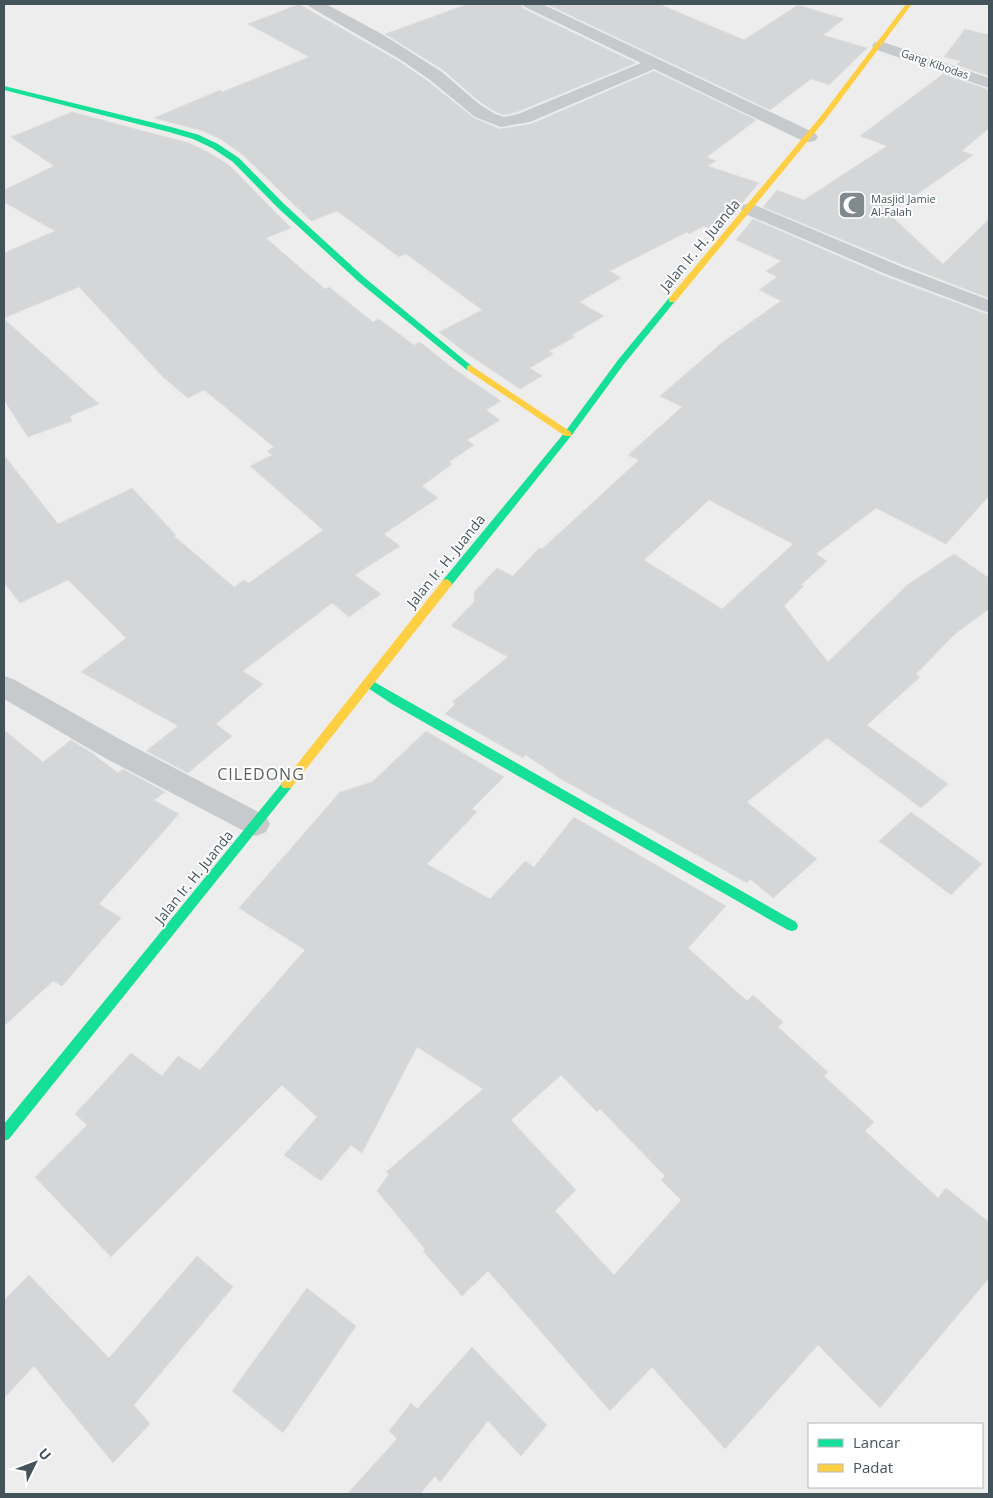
<svg xmlns="http://www.w3.org/2000/svg" width="993" height="1498" viewBox="0 0 993 1498" font-family="'Open Sans',sans-serif">
	<style>
		.building { fill: #d5d6d7; stroke: #dfdfe0; fill-rule: evenodd }
		.lines { fill: none; stroke-linecap: round; stroke-linejoin: round }
		.street { fill: #c7cacc; fill-rule: evenodd }
		.fast { fill: #16e098; fill-rule: evenodd }
		.slow { fill: #ffcf43; fill-rule: evenodd }
		.labels { text-anchor: middle; stroke-width: 4; stroke-linejoin: round; paint-order: stroke }
		.far-street-label { font-size: 11px; fill: #44535a; stroke: #fff }
		.far-poi-label { font-size: 11px; fill: #44535a; stroke: #fff; text-anchor: start }
		.street-label { font-size: 14px; fill: #44535a; stroke: #fff }
		.quarter-label { font-size: 16px; letter-spacing: 1px; fill: #595e61; stroke: #fff }
	</style>
	<rect width="100%" height="100%" fill="#eeeded"/>
	<!-- building -->
	<path class="building" d="M299 4 400 62 429 82 474 118 500 129 531 124 654 71 756 120 707 157 716 161 708 166 759 183 717 232 704 226 689 234 687 232 610 271 621 278 579 302 604 316 572 335 575 337 549 351 553 354 530 368 542 376 520 389 466 353 439 332 482 310 406 254 399 257 337 211 311 221 243 155 222 140 203 131 154 118 220 90 222 92 309 57 248 24Z
		M468 4H520L524 9 636 63 517 112 504 115 496 112 480 102 443 70 385 34Z
		M546 4H659L744 40 798 5 844 19 823 35 867 48 829 85 811 79 770 110Z
		M965 29 989 35V76L956 65 961 61 944 57Z
		M943 74 989 90V128L962 151 973 155 889 214 943 264 989 219V298L903 265 763 207 777 190 804 200 887 146 860 136Z
		M72 112 189 143 208 152 229 165 291 228 266 238 325 289 329 287 373 322 379 319 414 345 420 342 450 366 501 401 486 410 500 420 467 440 474 445 449 462 452 464 422 486 438 498 384 534 400 546 355 575 381 594 349 617 332 603 243 671 263 684 216 724 232 736 188 773 146 751 178 726 81 672 126 638 68 580 20 603 4 583V455L58 524 132 488 176 535 174 536 234 587 244 580 249 583 323 530 250 466 272 455 267 451 274 447 204 390 188 398 163 377 79 287 4 318V253L55 231 4 202V190L54 166 11 137Z
		M753 219 887 277 989 315V496L946 544 876 508 816 554 827 561 801 585 804 586 784 606 828 662 906 586 954 554 989 578V609L955 634 916 674 920 677 867 725 948 784 921 808 827 738 747 802 817 859 773 898 750 879 747 883 561 779 526 755 523 758 445 714 455 704 452 702 508 657 451 626 474 602V592L497 568 513 576 539 548 542 549 639 460 628 455 682 407 660 396 724 341 781 301 759 290 777 277 766 271 781 261 736 240ZM709 500 793 544 722 609 644 560Z
		M4 319 99 404 70 416 72 421 28 437 4 400Z
		M4 730 43 762 71 740 92 753 118 773 123 769 165 792 154 800 179 814 99 904 121 918 62 986 53 981 4 1026Z
		M426 731 504 777 472 809 477 812 427 864 490 899 525 861 534 867 574 817 726 906 688 948 747 1001 753 995 783 1022 778 1027 828 1072 824 1076 874 1122 865 1131 938 1198 946 1188 989 1222V1278L880 1408 818 1345 725 1449 652 1367 610 1411 488 1271 462 1296 423 1251 425 1249 377 1191 389 1174 386 1172 483 1089 417 1047 362 1153 351 1145 321 1181 284 1155 317 1117 282 1085 111 1257 35 1177 87 1125 75 1114 131 1053 162 1076 178 1056 200 1070 305 950 239 908 340 792 372 782ZM561 1075 597 1112 600 1109 665 1176 661 1180 681 1200 614 1275 555 1211 576 1190 511 1120Z
		M911 812 982 864 951 895 879 841Z
		M197 1256 233 1287 134 1405 150 1424 113 1463 34 1366 4 1398V1300L29 1275 109 1358Z
		M307 1288 356 1326 283 1433 232 1391Z
		M472 1347 547 1425 521 1456 488 1421 440 1482 435 1476 420 1494H347L397 1439 389 1431 411 1403 417 1409Z"/>
	<g class="lines">
		<!-- street -->
		<path class="street" d="M307 4H326L382 34 442 72 479 104 495 114 504 117 518 114 641 63 525 7 522 4H542L815 133 818 137 815 141 809 142 803 141 654 69 530 122 501 127 475 117 430 80 401 60 310 7Z
			M880 41 989 78V88L874 49 872 46 874 43Z
			M750 203 902 267 989 300V313L888 275 743 213 741 209 743 205Z
			M4 676 13 679 125 742 266 816 270 824 266 832 256 836 246 832 105 758 4 699Z"/>
		<!-- fast -->
		<path class="fast" d="M4 86 175 128 199 135 218 144 239 158 283 203 365 278 474 368 473 370H467L359 282 277 207 233 162 212 148 193 139 169 132 4 90Z
			M669 298H675L676 300 624 364 571 436 451 586H443L442 583 443 580 565 432 618 360Z
			M369 679 796 922 798 926 796 930 792 931 788 930 392 704 365 686 364 683 365 680Z
			M287 780 291 782 293 785 291 788 9 1139 4 1141V1124L283 782Z"/>
		<!-- slow -->
		<path class="slow" d="M906 4H912L826 119 675 302H669V298L821 116Z
			M470 365 571 432V436H565L467 370V366Z
			M447 579 452 583 451 586 291 788H283L281 785 283 782 443 580Z"/>
	</g>
	<!-- icons -->
	<defs>
		<g id="mosque-square" transform="scale(1.4375)"><rect x="-9" y="-9" width="18" height="18" rx="4" fill="#80898d" stroke="#fff"/><path d="M3.5-4.9A6 6 0 1 0 3.5 4.9A5 5 0 1 1 3.5-4.9Z" fill="#fff"/></g>
	</defs>
	<g fill-rule="evenodd">
		<use href="#mosque-square" x="852" y="205"/>
	</g>
	<g class="labels">
		<!-- far-street labels -->
		<g class="far-street-label">
			<text transform="translate(935 64) rotate(19)" y="4">Gang Kibodas</text>
		</g>
		<!-- far-poi labels -->
		<g class="far-poi-label">
			<text x="871" y="203">Masjid Jamie<tspan x="871" dy="13">Al-Falah</tspan></text>
		</g>
		<!-- street labels -->
		<g class="street-label">
			<text transform="translate(700 245) rotate(-50)" y="5">Jalan Ir. H. Juanda</text>
			<text transform="translate(446 561) rotate(-51)" y="5">Jalan Ir. H. Juanda</text>
			<text transform="translate(194 877) rotate(-51)" y="5">Jalan Ir. H. Juanda</text>
		</g>
		<!-- quarter labels -->
		<g class="quarter-label">
			<text x="261" y="780">CILEDONG</text>
		</g>
	</g>
	<!-- border -->
	<rect width="993" height="1498" fill="none" stroke="#44535a" stroke-width="10"/>
	<!-- legend -->
	<rect x="808" y="1423" width="175" height="65" fill="#ffffff" stroke="#b4babd"/>
	<rect x="818" y="1439" width="25" height="8" fill="#16e098" stroke="#b4babd"/>
	<text x="853" y="1448" font-size="15" fill="#44535a">Lancar</text>
	<rect x="818" y="1464" width="25" height="8" fill="#ffcf43" stroke="#b4babd"/>
	<text x="853" y="1473" font-size="15" fill="#44535a">Padat</text>
	<!-- north arrow -->
	<g transform="translate(35 1463) rotate(48)" stroke="#ffffff" stroke-width="4" paint-order="stroke">
	<path d="M0-4L9 19L0 12L-9 19Z" fill="#44535a"/>
	<text y="-8" font-size="14" font-weight="bold" text-anchor="middle" fill="#44535a">U</text>
	</g>
</svg>
